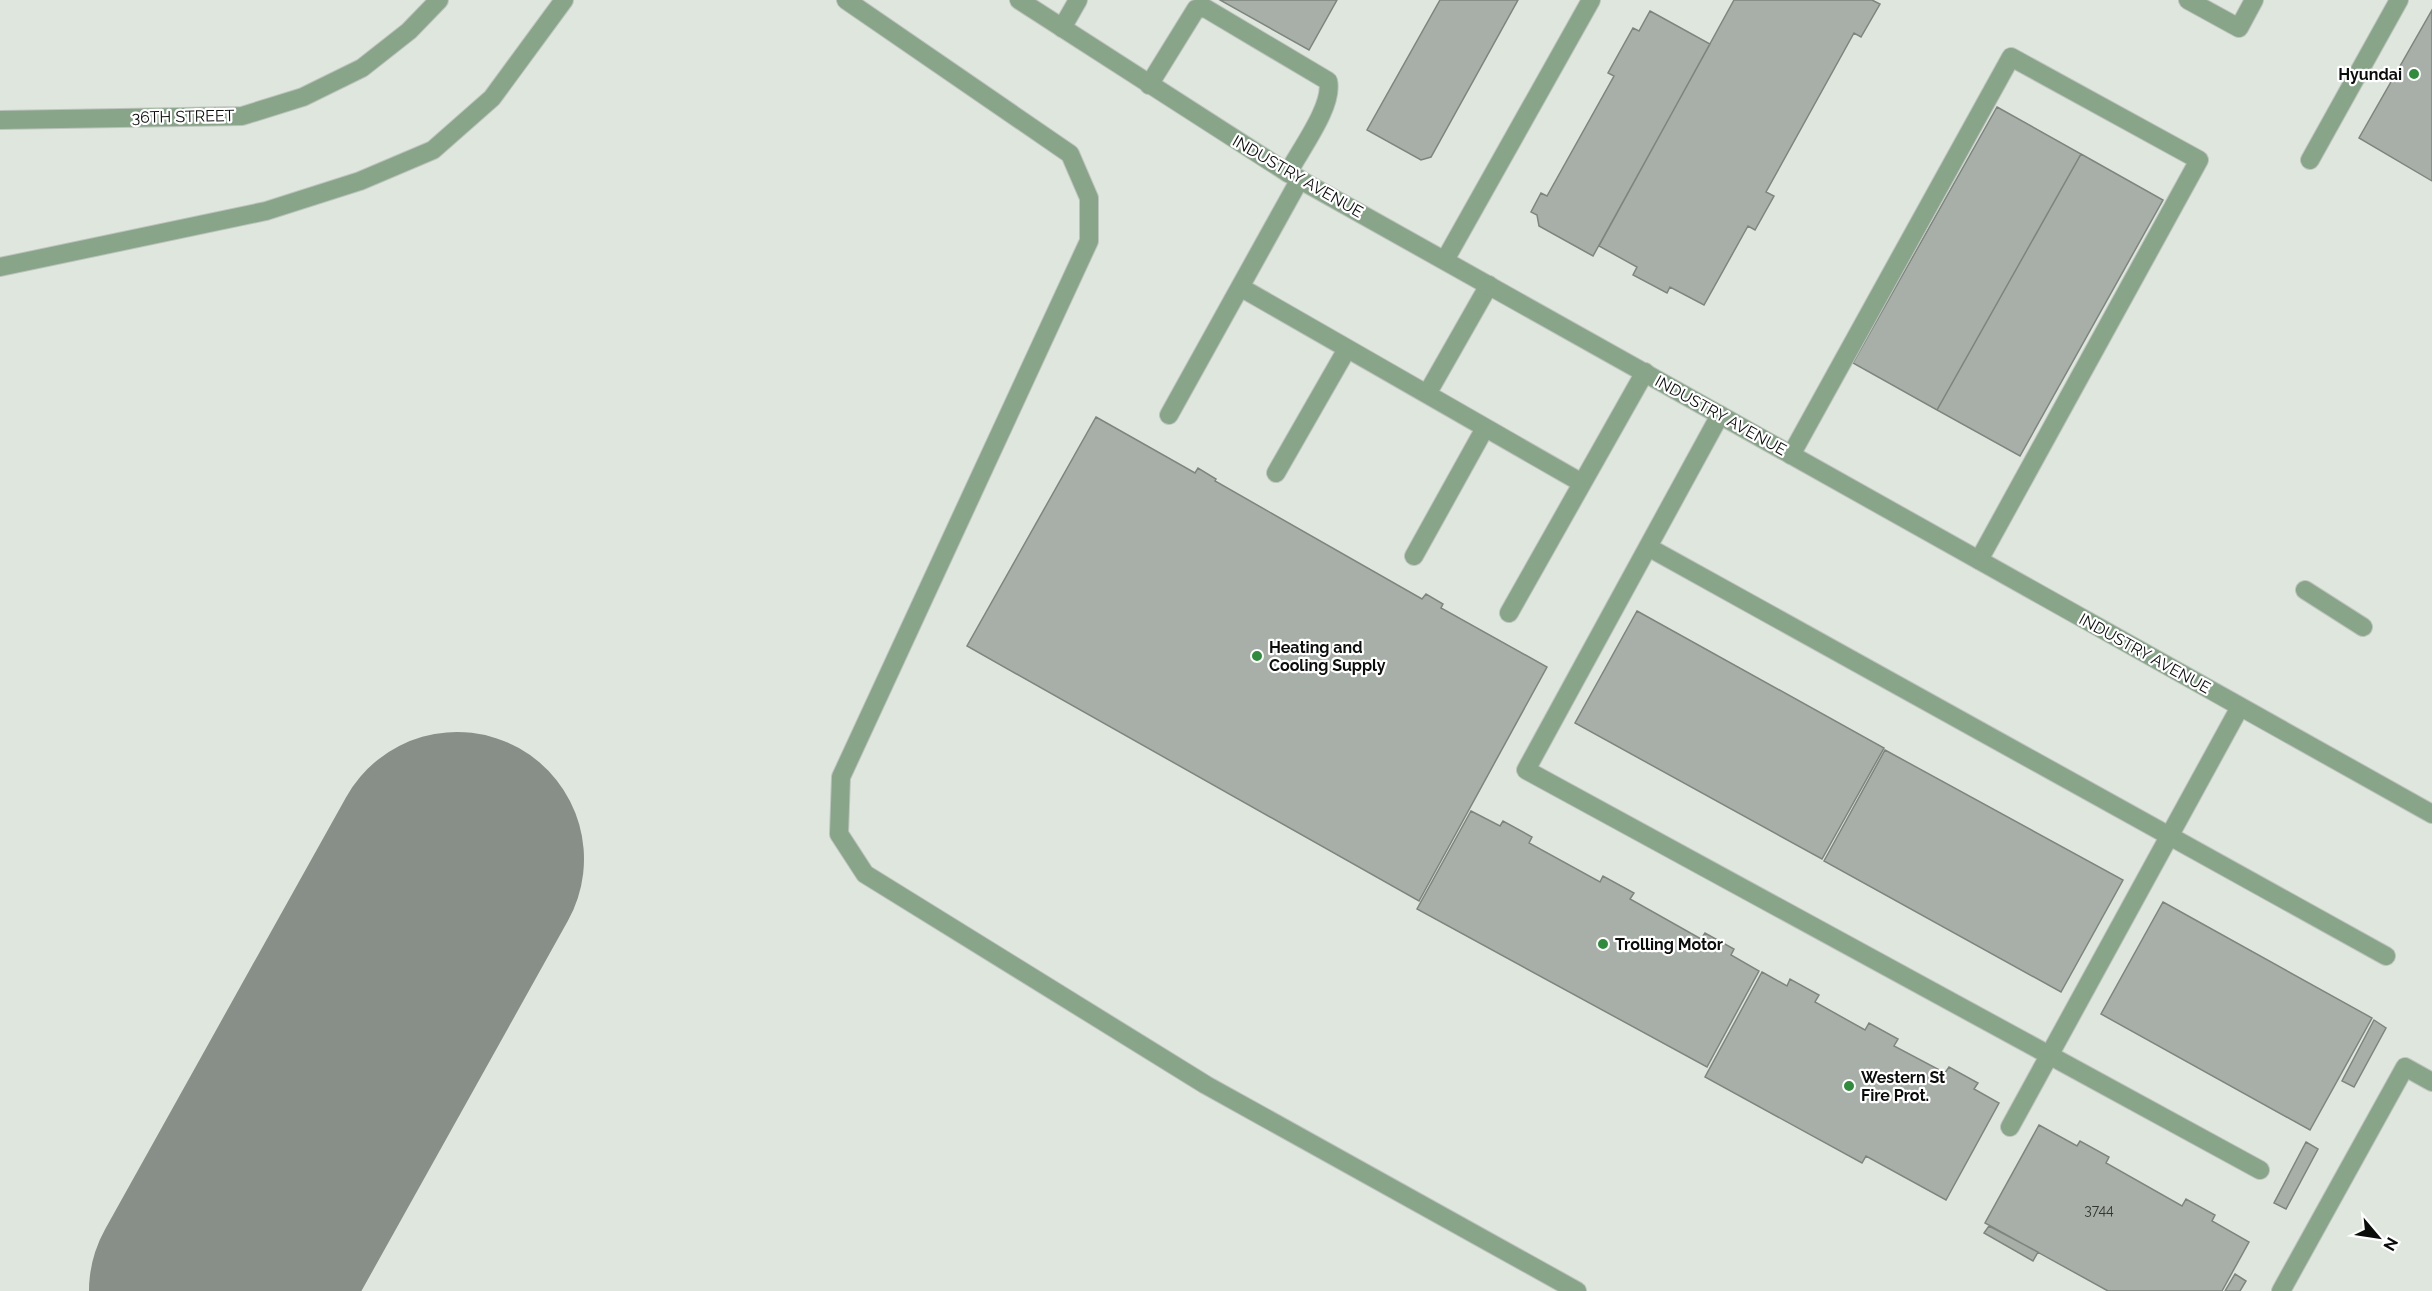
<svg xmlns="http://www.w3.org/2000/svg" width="2432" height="1291" viewBox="0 0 2432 1291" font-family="Raleway,sans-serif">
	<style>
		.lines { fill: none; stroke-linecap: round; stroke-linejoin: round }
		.runway { stroke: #888e88; stroke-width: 254 }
		.building { fill: #a8afa8; stroke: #7e857e; stroke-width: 1.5 }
		.service-casing { stroke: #bcc3bc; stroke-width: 20 }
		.minor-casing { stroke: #bcc3bc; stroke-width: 20 }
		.service { stroke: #88a489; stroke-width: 18 }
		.minor { stroke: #88a489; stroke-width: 18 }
		.poi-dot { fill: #2f8c3d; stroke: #fff; stroke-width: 2 }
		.labels { text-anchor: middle; stroke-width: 4.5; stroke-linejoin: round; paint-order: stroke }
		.number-label { font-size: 14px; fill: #323632 }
		.poi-label { font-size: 16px; font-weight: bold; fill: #0b0d0b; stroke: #fff; text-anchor: start }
		.street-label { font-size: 16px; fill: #0b0d0b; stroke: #fff }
	</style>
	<rect width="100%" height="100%" fill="#dee6de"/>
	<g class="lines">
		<!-- runway -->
		<path class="runway" d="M216 1291 457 859"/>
	</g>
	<!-- building -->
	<path class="building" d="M1220 0H1337L1309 50Z
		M1440 0H1518L1431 157 1421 160 1367 130Z
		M1734 0H1872L1880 4 1861 37 1854 33 1766 192 1774 196 1755 230 1748 226 1704 305 1670 287 1667 293 1633 275 1637 267 1599 246Z
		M2432 10V181L2359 138Z
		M1650 11 1710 44 1593 256 1539 226 1537 215 1531 212 1541 193 1547 196 1614 76 1608 73 1633 28 1639 31Z
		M1997 107 2081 154 1937 410 1853 363Z
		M2081 154 2163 200 2020 456 1937 410Z
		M1096 417 1195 473 1198 468 1216 479 1215 481 1422 599 1426 594 1443 604 1441 608 1547 667 1419 901 967 646Z
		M1637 611 1884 748 1822 859 1575 723Z
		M1885 750 2123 880 2061 992 1824 861Z
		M1471 811 1500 826 1503 821 1532 837 1529 843 1600 882 1603 876 1634 893 1630 899 1701 939 1705 933 1734 949 1731 955 1759 971 1707 1067 1417 909Z
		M2163 902 2372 1018 2310 1130 2101 1014Z
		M1762 972 1787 986 1790 979 1819 995 1815 1002 1865 1030 1869 1023 1898 1039 1894 1046 1945 1073 1949 1067 1978 1083 1974 1089 1999 1103 1946 1200 1866 1156 1862 1163 1705 1077Z
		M2374 1020 2386 1028 2354 1087 2342 1081Z
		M2039 1125 2077 1146 2080 1141 2109 1157 2106 1163 2182 1206 2186 1199 2215 1215 2212 1221 2249 1242 2222 1291H2108L1985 1223Z
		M2306 1142 2318 1149 2286 1209 2274 1203Z
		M1989 1226 2038 1252 2033 1261 1984 1233Z
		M2235 1274 2246 1281 2240 1291H2225Z"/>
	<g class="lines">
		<!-- service casing -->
		<g class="service-casing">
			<path id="service" d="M846 0 1070 154 1089 198V241L841 777 839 834 865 874 1206 1085 1577 1291
				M2188 0 2239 28 2254 0
				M1062 28 1078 0
				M1149 85 1196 9 1205 8 1328 81C1334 105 1300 150 1288 173
				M2310 160 2399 0
				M1445 260 1591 0
				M0 267 266 211 360 181 433 150 492 98 564 0
				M1240 287 1582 483
				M1427 394 1489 285
				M1169 415 1300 179
				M1720 415 1526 770 2260 1170
				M1791 455 2011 57 2199 160 1979 560
				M1276 473 1347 349
				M1648 547 2386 956
				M1414 556 1485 428
				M2305 590 2363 627
				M1509 613 1645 372
				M2010 1127 2240 707
				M2281 1291 2405 1067 2432 1082"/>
		</g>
		<!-- minor casing -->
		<g class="minor-casing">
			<path id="minor" d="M1019 0 1288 173 2432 814
				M0 120 242 116 303 97 362 68 409 31 439 0"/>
		</g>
		<!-- service -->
		<use href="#service" class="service"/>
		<!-- minor -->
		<use href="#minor" class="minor"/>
	</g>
	<!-- markers -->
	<g class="poi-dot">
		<circle cx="2414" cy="74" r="6"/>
		<circle cx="1257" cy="656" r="6"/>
		<circle cx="1603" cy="944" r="6"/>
		<circle cx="1849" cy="1086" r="6"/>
	</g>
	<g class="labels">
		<!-- number labels -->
		<g class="number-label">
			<text x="2099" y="1215">3744</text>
		</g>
		<!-- poi labels -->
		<g class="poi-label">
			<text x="2402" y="80" text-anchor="end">Hyundai</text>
			<text x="1269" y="653">Heating and<tspan x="1269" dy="18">Cooling Supply</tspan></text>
			<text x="1615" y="950">Trolling Motor</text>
			<text x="1861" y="1083">Western St<tspan x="1861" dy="18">Fire Prot.</tspan></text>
		</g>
		<!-- street labels -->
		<g class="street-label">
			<text transform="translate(183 116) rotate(-1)" y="6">36TH STREET</text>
			<text transform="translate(1298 176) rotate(30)" y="6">INDUSTRY AVENUE</text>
			<text transform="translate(1721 415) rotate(29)" y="6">INDUSTRY AVENUE</text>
			<text transform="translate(2145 653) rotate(29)" y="6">INDUSTRY AVENUE</text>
		</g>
	</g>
	<!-- north arrow -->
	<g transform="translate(2378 1237) rotate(119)" stroke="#ffffff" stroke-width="4.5" paint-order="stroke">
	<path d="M0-4.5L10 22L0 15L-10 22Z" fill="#0b0d0b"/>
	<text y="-9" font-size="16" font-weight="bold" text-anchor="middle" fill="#0b0d0b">N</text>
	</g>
</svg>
